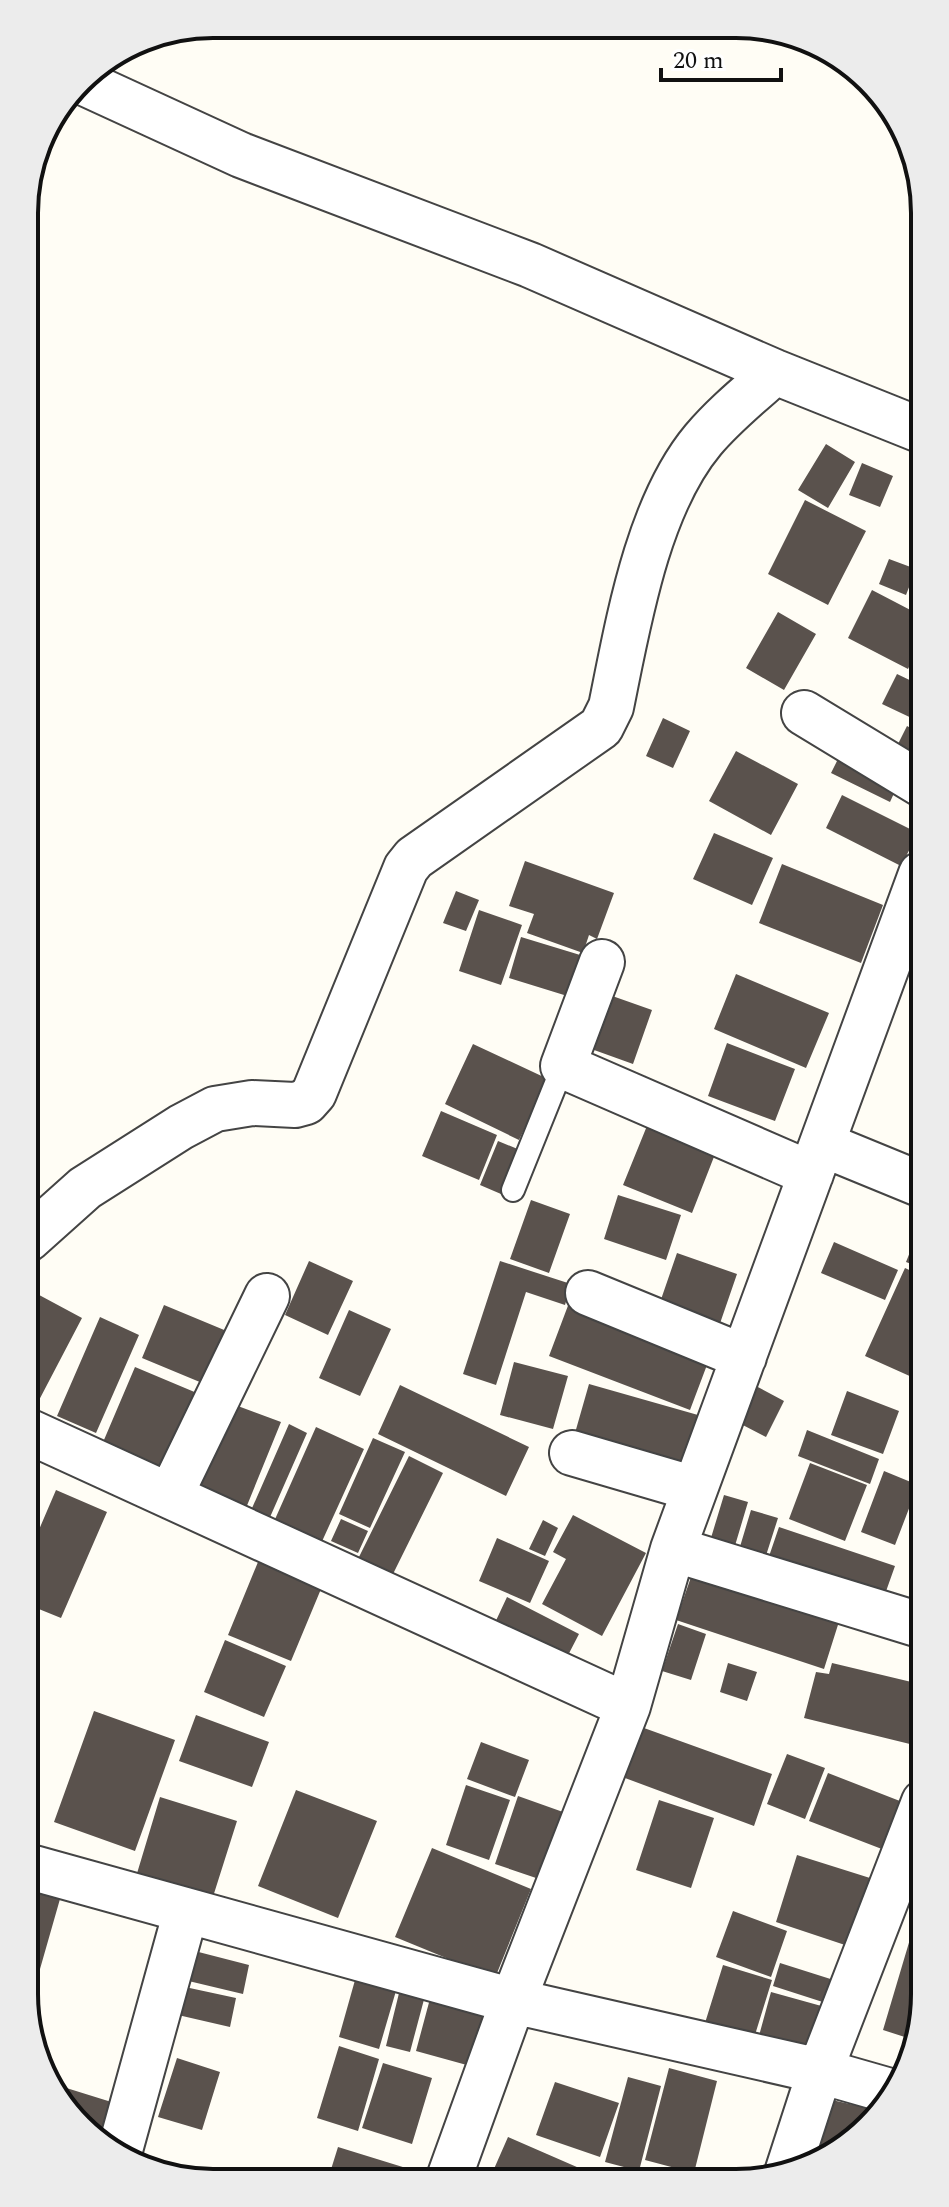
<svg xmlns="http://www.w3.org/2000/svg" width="949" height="2207" viewBox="0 0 949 2207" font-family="Spectral,serif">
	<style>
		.building { fill: #5a524d }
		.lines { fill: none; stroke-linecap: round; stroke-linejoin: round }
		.lane-casing { stroke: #444; stroke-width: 26 }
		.street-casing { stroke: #444; stroke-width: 48 }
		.lane { stroke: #fff; stroke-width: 22 }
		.street { stroke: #fff; stroke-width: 44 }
		.rim { fill: none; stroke: #111; stroke-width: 4 }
	</style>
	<rect width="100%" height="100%" fill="#fffdf5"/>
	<!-- building -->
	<path class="building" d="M826 444 855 462 828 508 798 490Z
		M862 463 893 476 880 507 849 495Z
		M805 500 866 531 828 605 768 574Z
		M889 559 916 569 906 595 879 584Z
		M872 590 920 615V645L908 669 848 638Z
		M778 612 816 634 784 690 746 668Z
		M897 674 920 685V722L882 704Z
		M663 718 690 731 673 768 646 756Z
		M907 726 920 733 921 765 894 752Z
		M843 749 901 778 890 802 831 773Z
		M736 751 798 784 771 835 709 801Z
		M842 795 918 833 901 866 826 828Z
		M714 833 773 858 752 905 693 879Z
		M525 861 614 893 597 939 589 935 583 953 527 933 534 914 509 906Z
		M782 864 883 905 861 963 759 923Z
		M456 891 479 900 466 931 443 923Z
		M479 910 522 925 501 985 459 971Z
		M521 937 590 958 577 999 509 978Z
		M736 974 829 1013 806 1068 714 1029Z
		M601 992 652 1010 633 1064 583 1046Z
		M727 1043 795 1069 775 1121 708 1096Z
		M473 1044 548 1079 519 1140 445 1104Z
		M441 1111 497 1135 479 1180 422 1156Z
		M651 1116 719 1144 692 1213 623 1185Z
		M498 1141 520 1150 501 1194 480 1185Z
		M618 1195 681 1215 666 1260 604 1239Z
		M531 1200 570 1214 549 1273 510 1259Z
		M922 1222V1268L906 1262Z
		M834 1242 898 1270 885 1300 821 1273Z
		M677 1253 737 1274 716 1335 656 1314Z
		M309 1261 353 1281 328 1335 285 1315Z
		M500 1261 571 1284 565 1305 526 1292 496 1385 463 1374Z
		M905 1268 922 1276 923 1382 865 1356Z
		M28 1289 82 1318 37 1404 28 1399Z
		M572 1295 713 1349 690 1410 549 1356Z
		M164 1305 229 1332 207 1385 142 1358Z
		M349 1310 391 1329 360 1396 319 1378Z
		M100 1317 139 1335 96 1433 57 1416Z
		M514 1362 568 1376 553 1429 500 1415Z
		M135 1367 204 1396 168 1483 98 1454Z
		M589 1384 705 1417 688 1480 571 1447Z
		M400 1385 529 1447 506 1496 378 1434Z
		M756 1386 784 1401 766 1437 737 1422Z
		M847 1391 899 1411 883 1454 831 1435Z
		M219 1399 281 1422 246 1508 186 1484Z
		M289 1424 307 1433 267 1524 249 1515Z
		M316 1427 364 1449 319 1548 272 1526Z
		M807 1430 879 1459 870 1484 798 1456Z
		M373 1438 405 1452 370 1528 339 1514Z
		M409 1456 443 1473 393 1574 359 1557Z
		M810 1463 867 1485 845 1541 789 1519Z
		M884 1471 918 1485 895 1545 861 1532Z
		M56 1490 107 1512 61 1618 29 1605V1553Z
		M724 1495 748 1502 731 1559 707 1551Z
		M751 1510 778 1518 762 1568 736 1560Z
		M573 1515 646 1553 602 1636 542 1604 566 1559 553 1552Z
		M341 1519 368 1531 358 1553 331 1541Z
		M543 1520 558 1528 545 1556 529 1549Z
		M779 1527 895 1566 879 1611 764 1571Z
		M497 1538 549 1561 530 1603 479 1581Z
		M697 1560 843 1609 824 1669 676 1620Z
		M258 1562 321 1589 291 1661 228 1635Z
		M507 1597 579 1634 564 1663 493 1627Z
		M678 1624 706 1634 691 1680 662 1671Z
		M225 1640 286 1666 264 1717 204 1692Z
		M728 1663 757 1672 747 1701 720 1692Z
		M832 1663 924 1685V1724L918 1746 804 1718 816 1672 829 1674Z
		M94 1711 175 1740 135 1851 54 1822Z
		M196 1715 269 1742 252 1787 179 1761Z
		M644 1728 772 1774 754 1826 625 1778Z
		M481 1742 529 1760 515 1797 467 1779Z
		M787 1754 825 1768 805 1819 767 1804Z
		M828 1773 905 1803 887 1851 809 1821Z
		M466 1785 510 1800 489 1860 446 1845Z
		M296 1790 377 1821 338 1918 258 1886Z
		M518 1796 563 1812 539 1879 495 1864Z
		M160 1797 237 1821 211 1903 135 1880Z
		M659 1800 714 1818 691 1888 636 1870Z
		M432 1848 531 1889 495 1978 395 1937Z
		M924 1848V1897L908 1891Z
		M797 1855 870 1878 848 1946 776 1922Z
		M30 1883 62 1892 40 1969 30 1966Z
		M733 1911 787 1931 771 1977 716 1957Z
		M913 1929 924 1932 925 2007 911 2039 883 2030Z
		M183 1948 249 1965 243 1994 176 1978Z
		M780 1963 840 1982 832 2005 773 1986Z
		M723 1965 772 1980 754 2038 705 2023Z
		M357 1973 398 1984 379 2049 339 2037Z
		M401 1985 426 1992 410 2052 386 2046Z
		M185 1987 236 1998 230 2027 178 2015Z
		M771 1992 825 2007 811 2057 757 2043Z
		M431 1995 489 2011 474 2067 416 2051Z
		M339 2046 379 2059 358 2131 317 2118Z
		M177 2058 220 2072 202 2130 158 2117Z
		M383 2063 432 2078 412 2144 362 2128Z
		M669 2068 717 2081 694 2173 645 2160Z
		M628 2077 661 2086 639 2171 605 2162Z
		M555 2082 619 2103 600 2157 536 2135Z
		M60 2086 121 2105 110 2144 80 2128 59 2092Z
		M823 2098 881 2111 878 2118 807 2163Z
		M508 2137 586 2171 583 2178H490Z
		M338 2147 406 2168 403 2178 328 2179Z"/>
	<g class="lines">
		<!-- lane casing -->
		<g class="lane-casing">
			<path id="lane" d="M513 1190 563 1066"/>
		</g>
		<!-- street casing -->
		<g class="street-casing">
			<path id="street" d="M80 81 241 155 530 265 775 372 920 430
				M804 713 921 784
				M602 962 563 1066 811 1174
				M822 1144 922 1185
				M28 1239 85 1188 181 1127 215 1109 252 1103 295 1105 306 1102 314 1093 406 868 414 858 601 727 611 707C628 624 647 507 703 440 724 415 750 394 775 372
				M588 1293 744 1357
				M28 1431 628 1706
				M572 1453 695 1489
				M170 1496 267 1296
				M673 1549 923 1626
				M30 1867 513 2001 820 2071 890 2091
				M120 2150 186 1911
				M786 2176 820 2071 924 1802
				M449 2178 513 2001 628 1706 673 1549 921 874"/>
		</g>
		<!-- lane -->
		<use href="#lane" class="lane"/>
		<!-- street -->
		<use href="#street" class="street"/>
	</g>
	<!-- crop -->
	<path d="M0 0H949V2207H0ZM213 38H736A175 175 0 0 1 911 213V1994A175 175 0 0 1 736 2169H213A175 175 0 0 1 38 1994V213A175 175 0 0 1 213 38Z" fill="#ececec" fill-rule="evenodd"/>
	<path class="rim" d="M213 38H736A175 175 0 0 1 911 213V1994A175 175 0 0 1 736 2169H213A175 175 0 0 1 38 1994V213A175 175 0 0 1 213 38Z"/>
	<!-- scale -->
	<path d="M661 68v12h120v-12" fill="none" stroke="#111111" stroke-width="4"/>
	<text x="673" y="68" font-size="24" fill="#111111" stroke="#ffffff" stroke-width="6" paint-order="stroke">20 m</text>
</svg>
